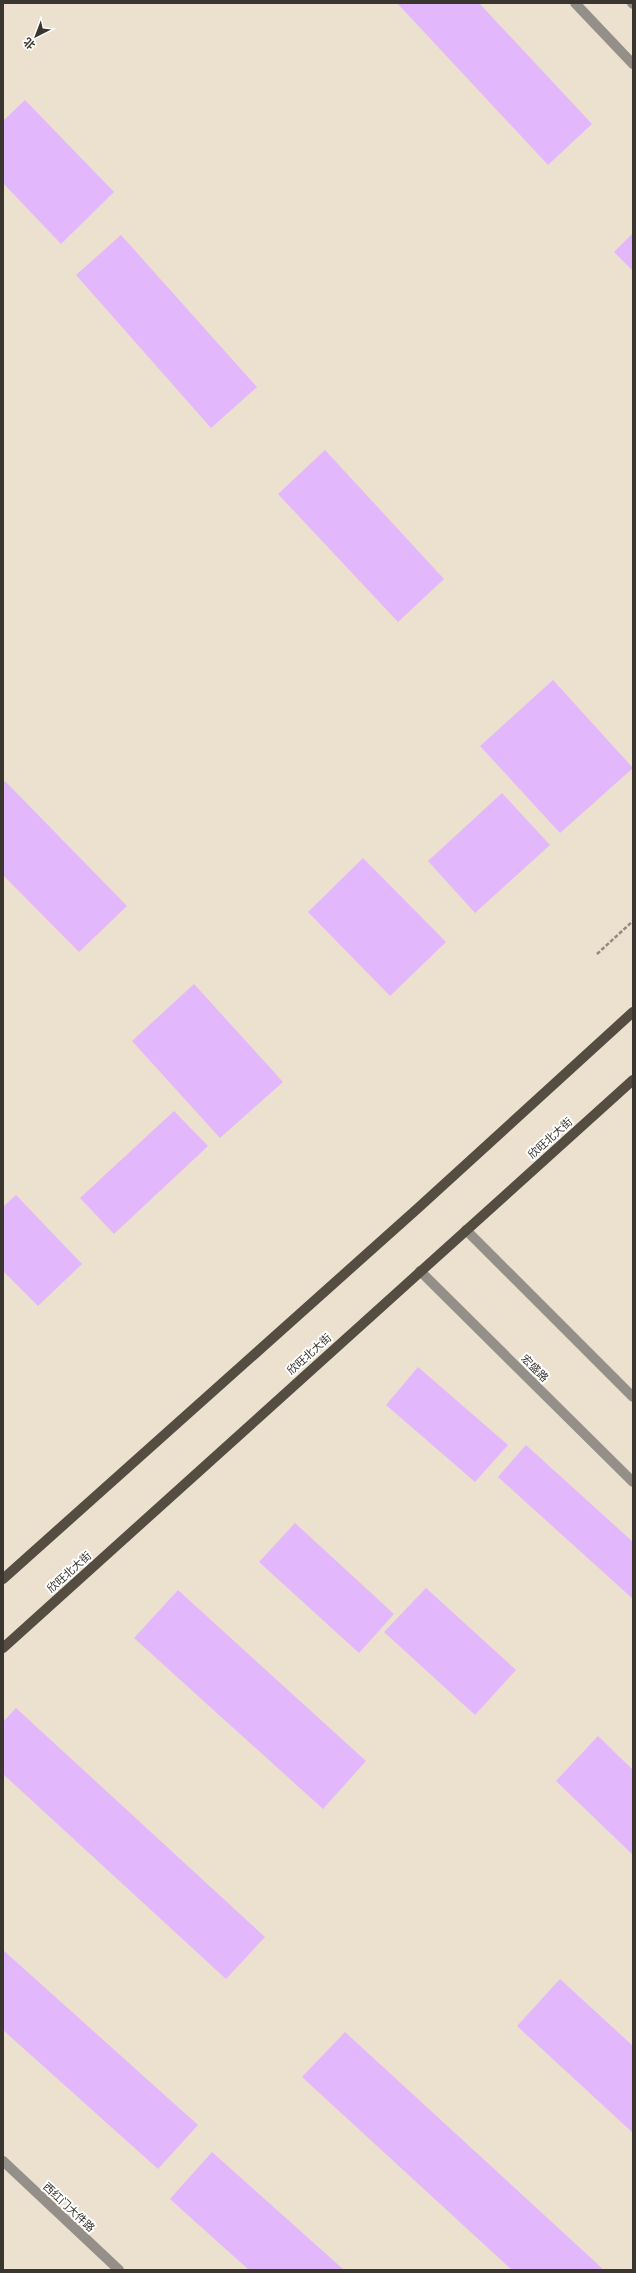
<svg xmlns="http://www.w3.org/2000/svg" width="636" height="2273" viewBox="0 0 636 2273" font-family="'PT Sans','Noto Sans SC',sans-serif">
	<style>
		.building { fill: #e3b7fb }
		.lines { fill: none; stroke-linecap: round; stroke-linejoin: round }
		.path { stroke: #928a7e; stroke-width: 2.5; stroke-dasharray: 4 2; stroke-linecap: butt }
		.minor { stroke: #949089; stroke-width: 10 }
		.major { stroke: #554d41; stroke-width: 10 }
		.labels { text-anchor: middle; stroke-width: 4; stroke-linejoin: round; paint-order: stroke }
		.street-label { font-size: 11px; fill: #3a362f; stroke: #fff }
	</style>
	<rect width="100%" height="100%" fill="#ece1cf"/>
	<!-- building -->
	<path class="building" d="M397 3H479L592 124 548 165Z
		M25 100 114 192 61 244 3 183V121Z
		M633 233V271L614 252Z
		M121 235 257 387 211 428 76 275Z
		M325 450 444 579 398 622 278 494Z
		M553 680 633 768 560 833 480 746Z
		M5 781 127 906 79 952 3 875V782Z
		M502 793 550 845 475 913 428 861Z
		M363 858 446 942 390 996 308 912Z
		M194 984 283 1082 220 1138 132 1041Z
		M174 1111 208 1146 114 1234 80 1198Z
		M16 1195 82 1264 38 1306 3 1271V1207Z
		M418 1367 508 1445 475 1482 386 1405Z
		M526 1445 633 1542V1599L498 1477Z
		M295 1523 394 1614 359 1653 259 1562Z
		M426 1588 516 1670 475 1715 384 1632Z
		M178 1590 366 1761 323 1809 134 1638Z
		M16 1708 265 1937 226 1979 3 1774V1722Z
		M598 1736 633 1770V1855L556 1781Z
		M3 1950 198 2125 158 2169 3 2030Z
		M560 1979 633 2046V2133L517 2026Z
		M345 2032 604 2270H512L302 2077Z
		M212 2152 344 2270H249L170 2199Z"/>
	<g class="lines">
		<!-- path -->
		<path class="path" d="M597 954 633 921"/>
		<!-- minor -->
		<path class="minor" d="M575 3 633 64
			M632 3 633 4
			M466 1230 633 1397
			M420 1271 633 1482
			M3 2161 119 2270"/>
		<!-- major -->
		<path class="major" d="M3 1579 417 1209 633 1012
			M3 1648 633 1080"/>
	</g>
	<g class="labels">
		<!-- street labels -->
		<g class="street-label">
			<text transform="translate(550 1138) rotate(-42)" y="4">欣旺北大街</text>
			<text transform="translate(309 1354) rotate(-42)" y="4">欣旺北大街</text>
			<text transform="translate(535 1368) rotate(45)" y="4">宏盛路</text>
			<text transform="translate(69 1572) rotate(-42)" y="4">欣旺北大街</text>
			<text transform="translate(69 2207) rotate(43)" y="4">西红门大件路</text>
		</g>
	</g>
	<!-- border -->
	<rect width="636" height="2273" fill="none" stroke="#3a362f" stroke-width="8"/>
	<!-- north arrow -->
	<g transform="translate(36 36) rotate(222)" stroke="#ffffff" stroke-width="3" paint-order="stroke">
	<path d="M0-3L7 15L0 10L-7 15Z" fill="#3a362f"/>
	<text y="-6" font-size="11" font-weight="bold" text-anchor="middle" fill="#3a362f">北</text>
	</g>
</svg>
